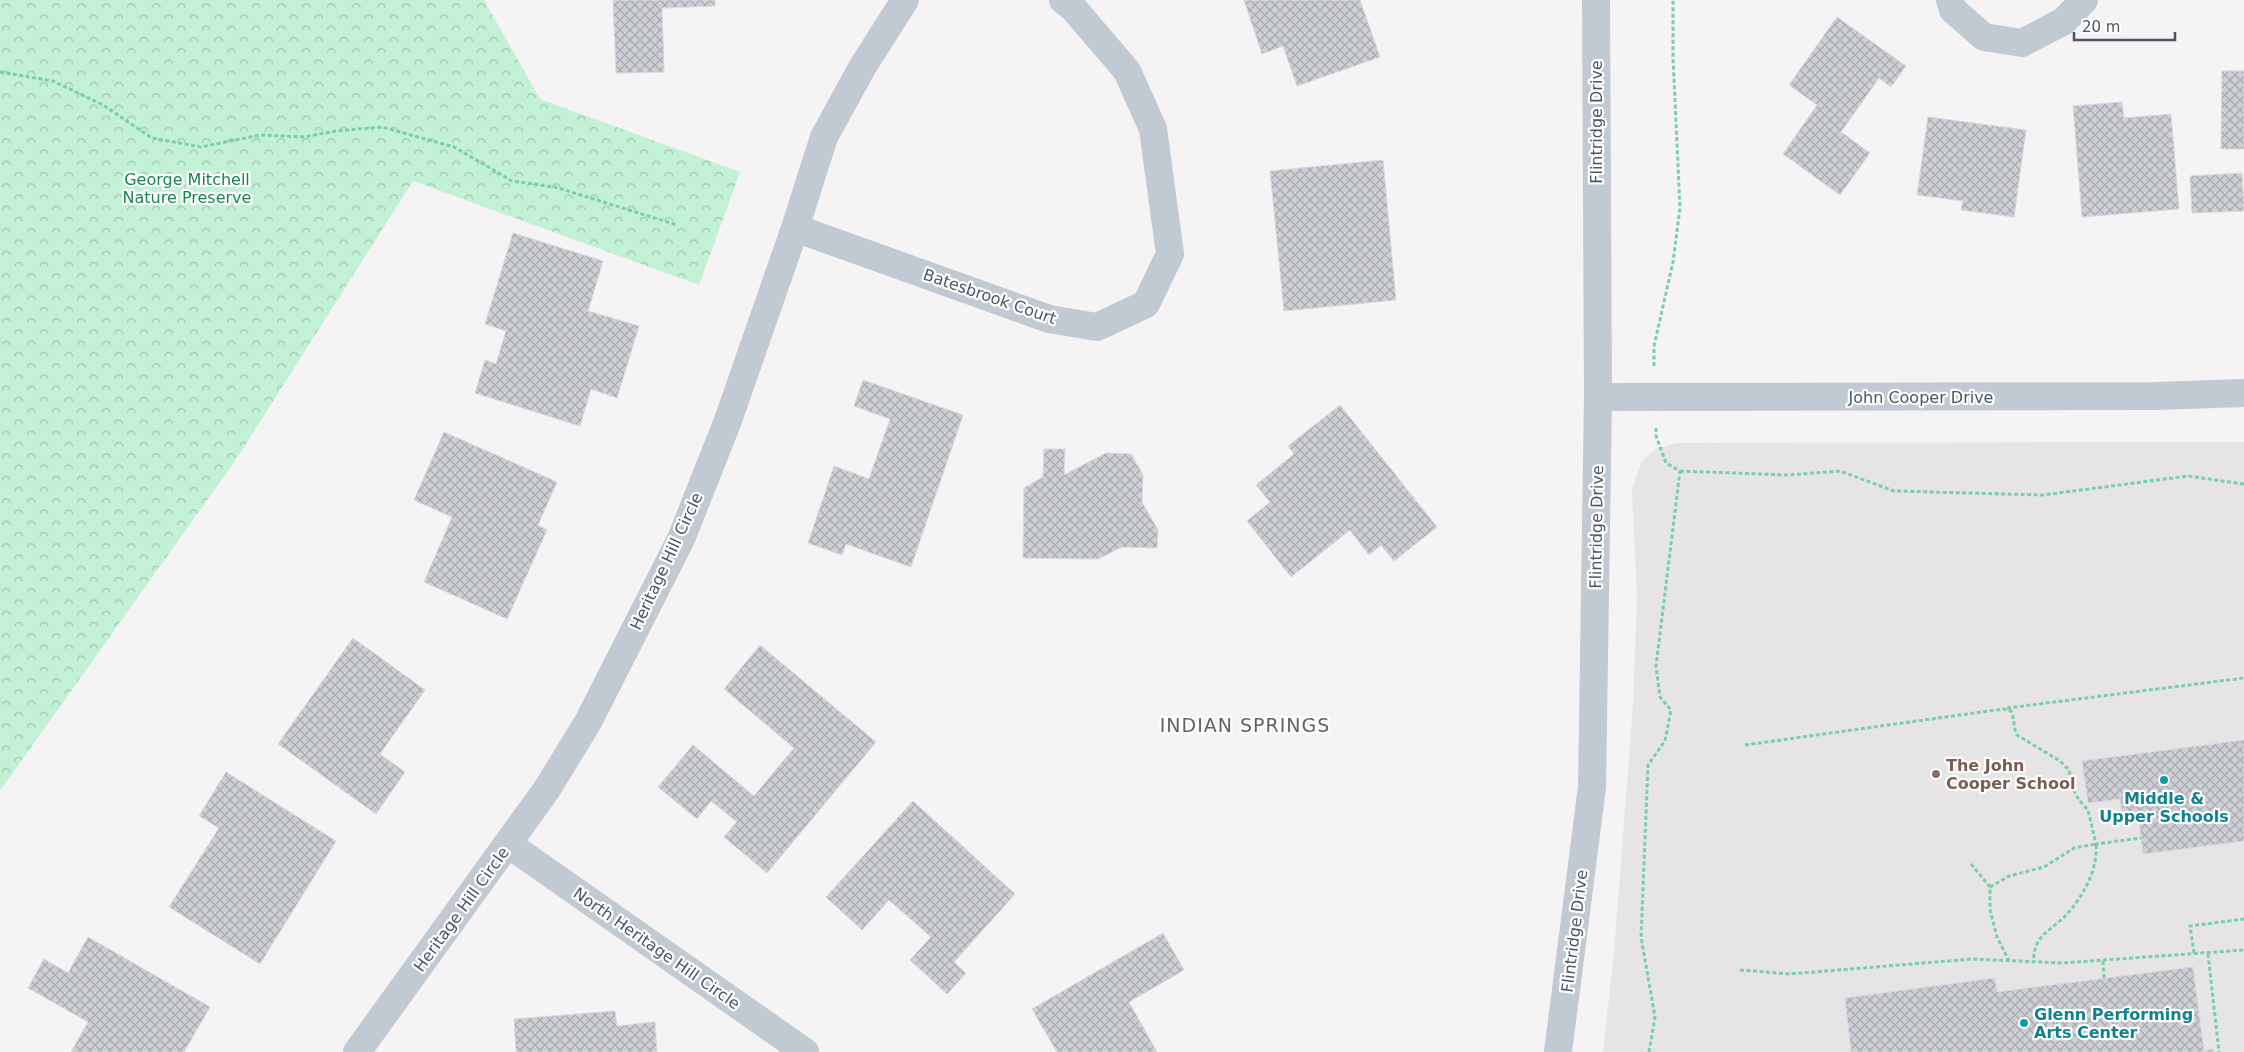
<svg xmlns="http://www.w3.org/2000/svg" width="2244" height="1052" viewBox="0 0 2244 1052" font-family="'DejaVu Sans',sans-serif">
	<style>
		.education { fill: #e6e4e5 }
		.park { fill: url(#park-crowns) }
		.building { fill: url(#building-cross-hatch); stroke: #d7d9de }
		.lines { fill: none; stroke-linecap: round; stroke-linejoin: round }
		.path { stroke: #7ad0a6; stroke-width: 3; stroke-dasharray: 4 2.5; stroke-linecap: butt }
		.minor { stroke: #c1cad2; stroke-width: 28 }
		.education-dot { fill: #8d6e63; stroke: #fff; stroke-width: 2 }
		.culture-dot { fill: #0f9aa8; stroke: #fff; stroke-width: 2 }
		.labels { text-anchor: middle; stroke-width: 4.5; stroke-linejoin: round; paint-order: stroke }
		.street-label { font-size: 16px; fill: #4a5661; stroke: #fff }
		.park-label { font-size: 16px; fill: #17864f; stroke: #fff }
		.education-label { font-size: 16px; font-weight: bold; fill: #785e54; stroke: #fff; text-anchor: start }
		.culture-label { font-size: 16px; font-weight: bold; fill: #0d838f; stroke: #fff }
		.quarter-label { font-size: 19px; letter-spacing: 1px; fill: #5f6368; stroke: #fff }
	</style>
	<defs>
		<pattern id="park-crowns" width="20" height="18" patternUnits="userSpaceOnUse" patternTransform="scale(1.25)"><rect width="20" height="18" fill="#c3f1d5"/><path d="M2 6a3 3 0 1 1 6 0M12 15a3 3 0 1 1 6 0" fill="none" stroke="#a0c6b0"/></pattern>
		<pattern id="building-cross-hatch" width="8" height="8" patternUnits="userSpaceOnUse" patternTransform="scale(1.25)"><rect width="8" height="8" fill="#cdcfd5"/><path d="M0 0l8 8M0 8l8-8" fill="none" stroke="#a8abb0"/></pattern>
	</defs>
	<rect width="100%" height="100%" fill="#f5f3f3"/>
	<!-- education -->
	<path class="education" d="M2244 442V1052H1603L1614 953 1633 706 1637 594 1632 490 1641 463 1648 455 1656 449 1677 443Z"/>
	<!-- park -->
	<path class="park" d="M0 0H484L540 99 740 172 699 285 413 181 237 458 0 791Z"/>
	<!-- building -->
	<path class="building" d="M613 0H715V6L662 8 664 72 616 73Z
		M1244 0H1360L1380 57 1297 86 1283 46 1262 54Z
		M1837 17 1906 66 1891 87 1879 78 1841 132 1870 153 1840 195 1783 154 1817 105 1789 85Z
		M2222 71H2244V149H2221Z
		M2122 102 2124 118 2171 114 2179 209 2082 217 2073 106Z
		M1928 117 2026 130 2014 217 1961 210 1963 201 1917 195Z
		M1383 160 1396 300 1284 311 1270 171Z
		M2242 173 2244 211 2192 213 2190 176Z
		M513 233 603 261 588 311 639 326 617 398 591 389 580 426 475 393 485 360 496 364 506 331 485 324Z
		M863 380 963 415 911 567 846 544 842 555 808 543 834 466 869 479 890 419 854 406Z
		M1340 405 1437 527 1394 561 1381 545 1369 555 1350 530 1291 577 1247 521 1270 502 1256 485 1294 454 1288 446Z
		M444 432 557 482 538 525 547 530 507 619 424 582 452 517 414 500Z
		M1044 449H1065L1064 475 1106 453 1131 454 1143 475 1142 502 1158 530 1157 548 1122 547 1098 559 1023 558 1024 488 1043 477Z
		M353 638 425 690 380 754 405 772 376 814 278 744Z
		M760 645 876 742 767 873 724 837 737 822 711 801 697 819 658 787 693 745 754 796 794 748 724 689Z
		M2244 740V841L2143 854 2139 820 2123 822 2120 799 2088 803 2082 761Z
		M226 772 336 841 260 964 169 907 219 828 199 816Z
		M913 801 1015 894 954 962 966 973 947 994 910 960 931 937 889 900 862 930 826 897Z
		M1163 933 1184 970 1129 1002 1157 1052H1057L1032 1009Z
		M88 937 210 1007 184 1052H71L88 1022 28 988 44 959 68 973Z
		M2193 967 2204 1051 2213 1049 2214 1052H1851L1845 998 1995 978 1997 992Z
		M615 1011 617 1026 655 1022 657 1052H516L514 1019Z"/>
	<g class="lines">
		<!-- path -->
		<path class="path" d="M0 72 53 81 103 105 152 138 201 147 260 135 304 137 336 131 382 127 454 147 512 181 555 187 677 225
			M1654 366V346L1673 262 1680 208 1673 58V0
			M1680 471 1787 475 1840 471 1894 491 2043 495 2188 476 2244 484
			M2007 708 2244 678
			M1745 745 2003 709 2011 711C2015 719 2013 727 2017 735L2060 761 2069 770 2073 789 2079 800 2088 810 2096 844 2141 838
			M1971 864 1990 887V910L1997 937 2009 961
			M1990 887 2009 876 2044 867 2074 848 2096 844C2098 869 2084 895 2067 914 2052 931 2032 935 2034 962
			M2194 953 2190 926 2244 919
			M2208 954 2219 1052
			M2103 961 2104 978
			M1740 970 1790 974 1972 959 2062 963 2244 950
			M1649 1052 1655 1017 1641 937 1648 765 1665 741 1671 710 1660 697 1656 666 1680 471 1666 463 1656 436V428"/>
		<!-- minor -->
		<path class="minor" d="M1950 0 1953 10 1984 37 2022 43 2064 21 2084 0
			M795 228 1049 319 1097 327 1146 304 1170 254 1153 129 1127 71 1074 9 1063 0
			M1598 397 2157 396 2244 393
			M508 844 805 1052
			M357 1052 547 789 588 722 681 539 727 423 795 228 824 137 863 66 905 0
			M1558 1052 1592 787 1598 397 1596 0"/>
	</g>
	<!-- markers -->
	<circle class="education-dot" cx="1936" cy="774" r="5"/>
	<g class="culture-dot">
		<circle cx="2164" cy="780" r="5"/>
		<circle cx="2024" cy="1023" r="5"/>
	</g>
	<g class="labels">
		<!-- street labels -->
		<g class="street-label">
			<text transform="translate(1596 122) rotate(-90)" y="6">Flintridge Drive</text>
			<text transform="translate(990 296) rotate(19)" y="6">Batesbrook Court</text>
			<text x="1921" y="403">John Cooper Drive</text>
			<text transform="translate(1596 527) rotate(-89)" y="6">Flintridge Drive</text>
			<text transform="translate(666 561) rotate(-65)" y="6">Heritage Hill Circle</text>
			<text transform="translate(461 909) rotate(-54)" y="6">Heritage Hill Circle</text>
			<text transform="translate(1574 931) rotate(-83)" y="6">Flintridge Drive</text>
			<text transform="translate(657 948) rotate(35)" y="6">North Heritage Hill Circle</text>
		</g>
		<!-- park labels -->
		<g class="park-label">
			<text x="187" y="185">George Mitchell<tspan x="187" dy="18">Nature Preserve</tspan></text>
		</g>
		<!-- education labels -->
		<g class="education-label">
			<text x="1946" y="771">The John<tspan x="1946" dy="18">Cooper School</tspan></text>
		</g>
		<!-- culture labels -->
		<g class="culture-label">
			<text x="2164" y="804">Middle &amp;<tspan x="2164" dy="18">Upper Schools</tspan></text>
			<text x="2034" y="1020" text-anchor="start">Glenn Performing<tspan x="2034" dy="18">Arts Center</tspan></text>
		</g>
		<!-- quarter labels -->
		<g class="quarter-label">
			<text x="1245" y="732">INDIAN SPRINGS</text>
		</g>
	</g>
	<!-- scale -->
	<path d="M2074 32v8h101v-8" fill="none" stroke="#4a5661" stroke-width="2.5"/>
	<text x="2082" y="32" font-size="15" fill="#4a5661" stroke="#ffffff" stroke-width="4" paint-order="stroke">20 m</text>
</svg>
